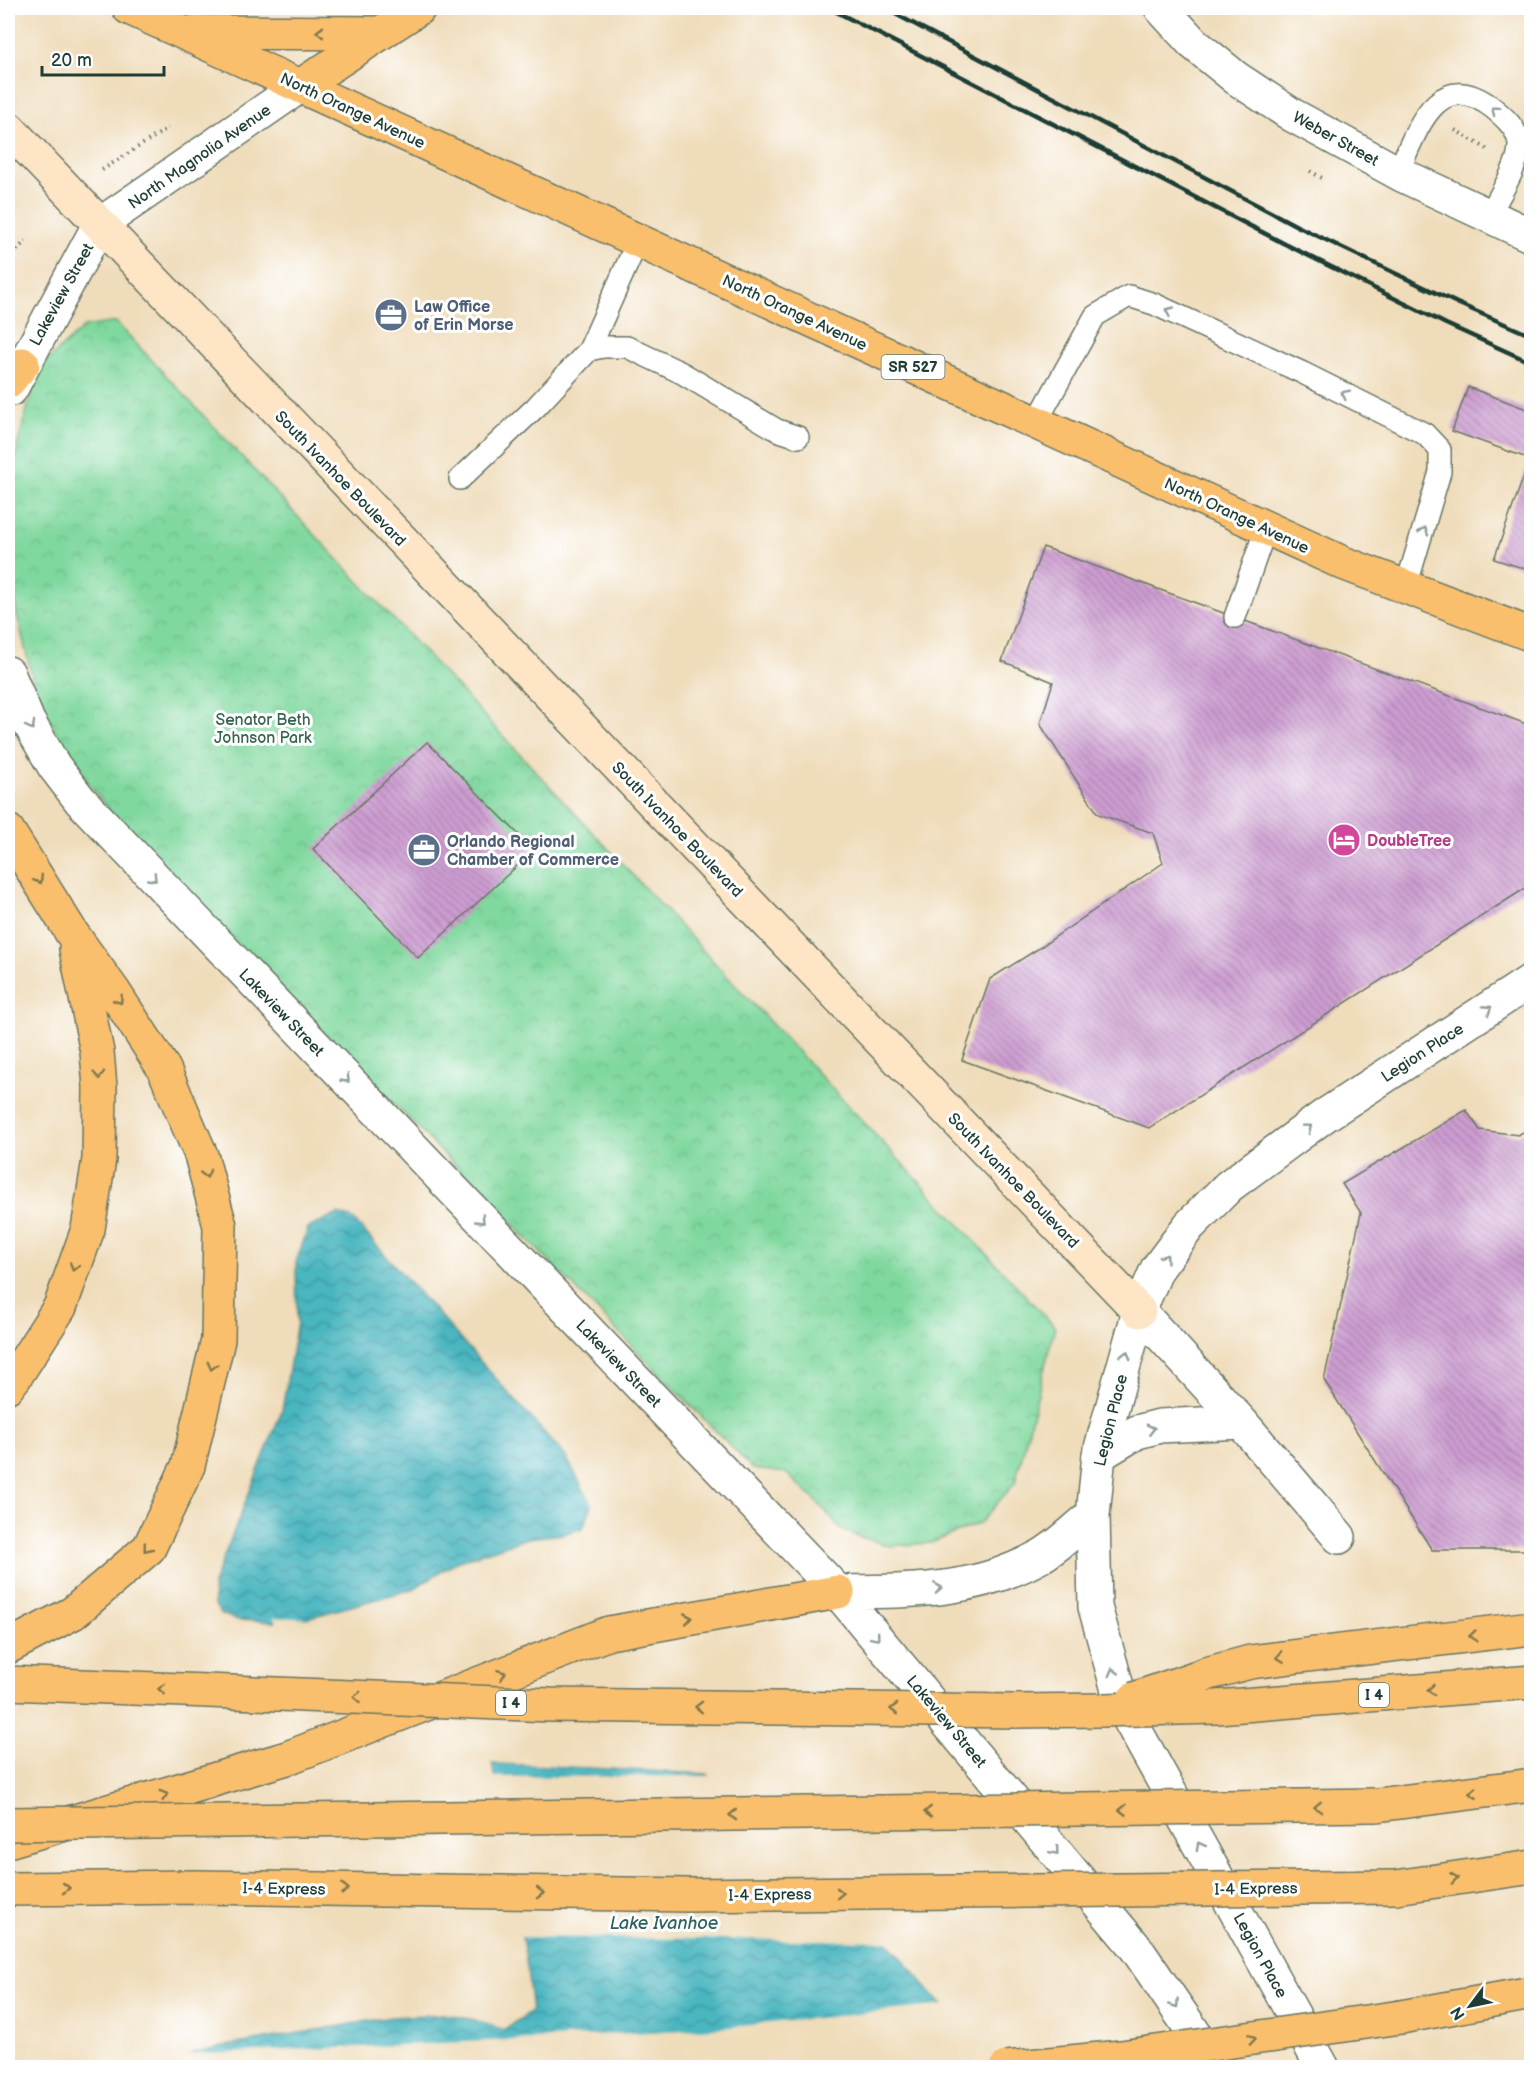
<svg xmlns="http://www.w3.org/2000/svg" width="1539" height="2075" viewBox="0 0 1539 2075" font-family="'Balsamiq Sans',sans-serif">
	<style>
		.park { fill: url(#park-crowns); stroke: #4f8a69; stroke-width: 1.5 }
		.water { fill: url(#water-waves); stroke: #347a7a; stroke-width: 1.5 }
		.pier { fill: #efdcba }
		.building { fill: url(#building-back-hatch) }
		.lines { fill: none; stroke-linecap: round; stroke-linejoin: round }
		.service-casing { stroke: #687563; stroke-width: 24 }
		.minor-casing { stroke: #687563; stroke-width: 36 }
		.tertiary-casing { stroke: #687563; stroke-width: 36 }
		.secondary-casing { stroke: #687563; stroke-width: 36 }
		.primary-casing { stroke: #687563; stroke-width: 36 }
		.motorway-casing { stroke: #687563; stroke-width: 36 }
		.path { stroke: #687563; stroke-width: 4; stroke-dasharray: 1.5 4.5; stroke-linecap: butt }
		.service { stroke: #fff; stroke-width: 21 }
		.minor { stroke: #fff; stroke-width: 33 }
		.tertiary { stroke: #fff; stroke-width: 33 }
		.secondary { stroke: #fde5c5; stroke-width: 33 }
		.primary { stroke: #f9bf6d; stroke-width: 33 }
		.motorway { stroke: #f9bf6d; stroke-width: 33 }
		.rail { stroke: #1f3d34; stroke-width: 4.5 }
		.motorway-bridge-casing { stroke: #687563; stroke-width: 36; stroke-linecap: butt }
		.motorway-bridge { stroke: #f9bf6d; stroke-width: 33 }
		.oneway { stroke: #81784e }
		.oneway2 { stroke: #8f9e9a }
		.labels { text-anchor: middle; stroke-width: 6; stroke-linejoin: round; paint-order: stroke }
		.shield { fill: #fff; stroke: #627771; stroke-width: 1.5 }
		.shield-label { font-size: 15px; font-weight: bold; fill: #1f3d34 }
		.street-label { font-size: 16px; fill: #1f3d34; stroke: #fff }
		.service-label { font-size: 16px; font-weight: bold; fill: #4e5e75; stroke: #fff; text-anchor: start }
		.park-label { font-size: 16px; fill: #37644e; stroke: #fff }
		.hotel-label { font-size: 16px; font-weight: bold; fill: #b23c85; stroke: #fff; text-anchor: start }
		.water-label { font-size: 18px; font-style: italic; fill: #2b615e; stroke: #fff }
	</style>
	<defs>
		<pattern id="park-crowns" width="20" height="18" patternUnits="userSpaceOnUse" patternTransform="scale(1.5)"><rect width="20" height="18" fill="#7fd89e"/><path d="M2 6a3 3 0 1 1 6 0M12 15a3 3 0 1 1 6 0" fill="none" stroke="#6dba89"/></pattern>
		<pattern id="water-waves" width="16" height="10" patternUnits="userSpaceOnUse" patternTransform="scale(1.5)"><rect width="16" height="10" fill="#48b6c0"/><path d="M0 5q4-4 8 0t8 0" fill="none" stroke="#3b959d"/></pattern>
		<pattern id="building-back-hatch" width="6" height="6" patternUnits="userSpaceOnUse" patternTransform="scale(1.5)"><rect width="6" height="6" fill="#cd9dd1"/><path d="M-1 5l2 2M0 0l6 6M5-1l2 2" fill="none" stroke="#a681aa"/></pattern>
	</defs>
	<rect width="100%" height="100%" fill="#fff"/>
	<filter id="ink" filterUnits="userSpaceOnUse"><feTurbulence type="fractalNoise" baseFrequency=".0167" numOctaves="2"/><feDisplacementMap in="SourceGraphic" scale="12" xChannelSelector="R" yChannelSelector="G"/><feConvolveMatrix kernelMatrix="1 2 1 2 8 2 1 2 1" color-interpolation-filters="sRGB"/></filter>
	<filter id="wash" filterUnits="userSpaceOnUse"><feTurbulence type="fractalNoise" baseFrequency=".008" numOctaves="4" result="noise"/><feDisplacementMap in="SourceGraphic" scale="24" xChannelSelector="R" yChannelSelector="G"/><feGaussianBlur stdDeviation="1.35" result="paint"/><feColorMatrix in="noise" values="0 0 0 0 0 0 0 0 0 0 0 0 0 0 0 0 0 1.4 0 .05"/><feComposite in="paint" operator="in"/></filter>
	<g filter="url(#wash)">
		<rect width="100%" height="100%" fill="#efdcba"/>
		<!-- park -->
		<path class="park" d="M116 322 1055 1327 1015 1483 980 1523 931 1543 889 1546 843 1531 819 1504 786 1473 753 1469 122 827 67 755 35 689 17 615 8 557V508L18 443 38 369 84 327Z"/>
		<!-- water -->
		<path class="water" d="M338 1214 353 1219 566 1457 592 1505 583 1528 563 1534 528 1538 456 1562 413 1589 289 1623 238 1620 221 1614 214 1604 213 1584 282 1410 297 1322 296 1262 308 1228Z
			M492 1763 707 1774 799 1847 870 1920 928 1989 980 2046 179 2068 188 2055 231 2045 391 2017 445 2014 475 2020 503 2030 532 2011 526 1961Z"/>
		<!-- pier -->
		<path class="pier" d="M273 1617H272L319 1619 289 1626 278 1625Z
			M492 1760 603 1766 709 1772 489 1763Z
			M714 1776 802 1845 891 1941 518 1937 491 1777Z
			M947 2005 982 2043 1017 2068 176 2067 185 2055 535 2039 730 2027Z"/>
		<g id="blocks">
			<!-- building -->
			<path class="building" d="M1468 387 1532 411V571L1494 559 1530 459 1452 431Z
				M1043 547 1532 726V884L1149 1128 962 1060 990 979 1036 950 1163 863 1153 833 1098 814 1040 724 1053 682 1002 661Z
				M427 742 534 850 418 958 313 849Z
				M1466 1110 1480 1130 1518 1135 1532 1127V1550H1432L1324 1380 1361 1213 1342 1184Z"/>
		</g>
	</g>
	<g filter="url(#ink)">
		<use href="#blocks" fill-opacity="0" stroke="#687563" stroke-width="1.5"/>
		<g class="lines">
			<!-- service casing -->
			<g class="service-casing">
				<path id="service" d="M1398 172C1417 131 1436 65 1493 108 1504 117 1518 129 1519 144 1520 165 1498 197 1489 216
					M589 350 638 240
					M1036 423 1095 316 1129 296 1154 304 1303 373 1425 434 1440 450V472L1406 587
					M460 479 536 407 589 350 603 347H627L682 373 777 430 798 437
					M1235 617 1266 528"/>
			</g>
			<!-- minor casing -->
			<g class="minor-casing">
				<path id="minor" d="M1161 8 1193 43 1236 78 1292 115 1402 175 1532 236
					M1139 1311 1241 1422 1339 1537
					M1099 1455 1137 1432 1160 1426 1241 1422"/>
			</g>
			<!-- tertiary casing -->
			<g class="tertiary-casing">
				<path id="tertiary" d="M11 389 99 225 300 86
					M8 673 28 721 54 766 80 800 838 1592 1136 1948 1218 2068
					M838 1592C910 1591 974 1593 1039 1557 1058 1547 1076 1528 1093 1515
					M1323 2068 1123 1708 1095 1607 1093 1515 1099 1455 1139 1311 1157 1269 1189 1226 1229 1186 1324 1116 1532 980"/>
			</g>
			<!-- secondary casing -->
			<g class="secondary-casing">
				<path id="secondary" d="M8 128 1139 1311"/>
			</g>
			<!-- primary casing -->
			<g class="primary-casing">
				<path id="primary" d="M129 8 1343 563 1532 635
					M194 32 379 33
					M300 86 419 8"/>
			</g>
			<!-- motorway casing -->
			<g class="motorway-casing">
				<path id="motorway" d="M8 382 23 364
					M8 831 73 935 114 992 164 1069 201 1155 220 1226 218 1340 188 1466 149 1548 73 1613 8 1647
					M8 1386 15 1377 60 1307 88 1229 99 1159 100 1087 97 1052 76 949
					M1206 1674 1250 1662 1532 1628
					M1217 1707 1532 1682
					M1015 1711 1103 1710
					M1377 1805 1532 1785
					M8 1841 287 1758 609 1633 838 1592
					M1396 1887 1532 1867
					M1401 2017 1532 1993"/>
			</g>
			<!-- path -->
			<path class="path" d="M1117 8 1123 17
				M1455 130 1487 149
				M102 170 168 128
				M1310 171 1324 179
				M8 252 12 255 26 241"/>
			<!-- service -->
			<use href="#service" class="service"/>
			<!-- minor -->
			<use href="#minor" class="minor"/>
			<!-- tertiary -->
			<use href="#tertiary" class="tertiary"/>
			<!-- secondary -->
			<use href="#secondary" class="secondary"/>
			<!-- primary -->
			<use href="#primary" class="primary"/>
			<!-- motorway -->
			<use href="#motorway" class="motorway"/>
			<!-- rail -->
			<path class="rail" d="M829 8 1285 244 1446 324 1532 363
				M884 8 1297 226 1457 303 1532 336"/>
			<!-- motorway-bridge casing -->
			<g class="motorway-bridge-casing">
				<path id="motorway-bridge" d="M8 1683 550 1705 1015 1711
					M1134 1699 1206 1674
					M1103 1710 1217 1707
					M8 1824 1377 1805
					M8 1889 195 1887 688 1895 1396 1887
					M1006 2068 1121 2057 1401 2017"/>
			</g>
			<!-- motorway-bridge -->
			<use href="#motorway-bridge" class="motorway-bridge"/>
		</g>
		<!-- one-way arrows -->
		<defs><path id="oneway-chevron" d="M-2-3.5L2.5 0L-2 3.5" fill="none" stroke-width="1.6" stroke-linecap="round" stroke-linejoin="round" transform="scale(1.5)"/></defs>
		<g class="oneway">
			<use href="#oneway-chevron" transform="translate(320 32) rotate(-179)"/>
			<use href="#oneway-chevron" transform="translate(39 880) rotate(58)"/>
			<use href="#oneway-chevron" transform="translate(119 1000) rotate(57)"/>
			<use href="#oneway-chevron" transform="translate(99 1075) rotate(85)"/>
			<use href="#oneway-chevron" transform="translate(206 1174) rotate(75)"/>
			<use href="#oneway-chevron" transform="translate(74 1267) rotate(110)"/>
			<use href="#oneway-chevron" transform="translate(212 1366) rotate(104)"/>
			<use href="#oneway-chevron" transform="translate(147 1548) rotate(129)"/>
			<use href="#oneway-chevron" transform="translate(688 1618) rotate(-10)"/>
			<use href="#oneway-chevron" transform="translate(1473 1636) rotate(173)"/>
			<use href="#oneway-chevron" transform="translate(1280 1657) rotate(172)"/>
			<use href="#oneway-chevron" transform="translate(502 1674) rotate(-21)"/>
			<use href="#oneway-chevron" transform="translate(162 1689) rotate(-178)"/>
			<use href="#oneway-chevron" transform="translate(1431 1690) rotate(176)"/>
			<use href="#oneway-chevron" transform="translate(357 1697) rotate(-178)"/>
			<use href="#oneway-chevron" transform="translate(699 1707) rotate(-179)"/>
			<use href="#oneway-chevron" transform="translate(894 1709) rotate(-179)"/>
			<use href="#oneway-chevron" transform="translate(1473 1793) rotate(173)"/>
			<use href="#oneway-chevron" transform="translate(164 1795) rotate(-17)"/>
			<use href="#oneway-chevron" transform="translate(1318 1807) rotate(178)"/>
			<use href="#oneway-chevron" transform="translate(1123 1810) rotate(179)"/>
			<use href="#oneway-chevron" transform="translate(928 1812) rotate(179)"/>
			<use href="#oneway-chevron" transform="translate(733 1815) rotate(179)"/>
			<use href="#oneway-chevron" transform="translate(1454 1878) rotate(-8)"/>
			<use href="#oneway-chevron" transform="translate(66 1888)"/>
			<use href="#oneway-chevron" transform="translate(345 1889) rotate(1)"/>
			<use href="#oneway-chevron" transform="translate(540 1893) rotate(1)"/>
			<use href="#oneway-chevron" transform="translate(840 1893) rotate(-1)"/>
			<use href="#oneway-chevron" transform="translate(1252 2039) rotate(-8)"/>
		</g>
		<g class="oneway2">
			<use href="#oneway-chevron" transform="translate(1495 110) rotate(-142)"/>
			<use href="#oneway-chevron" transform="translate(1169 311) rotate(-155)"/>
			<use href="#oneway-chevron" transform="translate(1345 394) rotate(-154)"/>
			<use href="#oneway-chevron" transform="translate(1424 531) rotate(-72)"/>
			<use href="#oneway-chevron" transform="translate(31 726) rotate(61)"/>
			<use href="#oneway-chevron" transform="translate(153 878) rotate(46)"/>
			<use href="#oneway-chevron" transform="translate(1488 1009) rotate(-33)"/>
			<use href="#oneway-chevron" transform="translate(346 1079) rotate(46)"/>
			<use href="#oneway-chevron" transform="translate(1308 1128) rotate(-37)"/>
			<use href="#oneway-chevron" transform="translate(481 1220) rotate(46)"/>
			<use href="#oneway-chevron" transform="translate(1165 1258) rotate(-54)"/>
			<use href="#oneway-chevron" transform="translate(1126 1355) rotate(-75)"/>
			<use href="#oneway-chevron" transform="translate(1151 1429) rotate(-14)"/>
			<use href="#oneway-chevron" transform="translate(938 1588) rotate(-9)"/>
			<use href="#oneway-chevron" transform="translate(876 1637) rotate(50)"/>
			<use href="#oneway-chevron" transform="translate(1113 1672) rotate(-105)"/>
			<use href="#oneway-chevron" transform="translate(1200 1846) rotate(-119)"/>
			<use href="#oneway-chevron" transform="translate(1055 1851) rotate(50)"/>
			<use href="#oneway-chevron" transform="translate(1175 2004) rotate(56)"/>
		</g>
	</g>
	<!-- icons -->
	<defs>
		<g id="office-disc" transform="scale(1.725)"><circle r="9.5" fill="#5c6f8a" stroke="#fff"/><path d="M-6-3h4V-5.5h4V-3h4V5H-6ZM-1-4.5V-3h2v-1.5ZM-6 0V1H6V0Z" fill="#fff"/></g>
		<g id="hotel-disc" transform="scale(1.725)"><circle r="9.5" fill="#d1479c" stroke="#fff"/><path d="M-6-4.5h1.5V1H6V5H4.5V3h-9V5H-6ZM-4 0a1.8 1.8 0 1 1 3.6 0ZM.5 0V-2.5h3Q6-2.5 6 0Z" fill="#fff"/></g>
	</defs>
	<g fill-rule="evenodd">
		<use href="#office-disc" x="391" y="315"/>
		<use href="#hotel-disc" x="1344" y="840"/>
		<use href="#office-disc" x="424" y="850"/>
	</g>
	<g class="labels">
		<!-- shield labels -->
		<g class="shield">
			<rect x="881.5" y="355" width="63" height="24" rx="4.5"/>
			<rect x="1359" y="1683" width="30" height="24" rx="4.5"/>
			<rect x="496" y="1691" width="30" height="24" rx="4.5"/>
		</g>
		<g class="shield-label">
			<text x="913" y="372">SR 527</text>
			<text x="1374" y="1700">I 4</text>
			<text x="511" y="1708">I 4</text>
		</g>
		<!-- street labels -->
		<g class="street-label">
			<text transform="translate(353 110) rotate(25)" y="6">North Orange Avenue</text>
			<text transform="translate(1336 138) rotate(29)" y="6">Weber Street</text>
			<text transform="translate(199 156) rotate(-35)" y="6">North Magnolia Avenue</text>
			<text transform="translate(61 294) rotate(-61)" y="6">Lakeview Street</text>
			<text transform="translate(795 312) rotate(25)" y="6">North Orange Avenue</text>
			<text transform="translate(341 478) rotate(46)" y="6">South Ivanhoe Boulevard</text>
			<text transform="translate(1237 515) rotate(25)" y="6">North Orange Avenue</text>
			<text transform="translate(678 829) rotate(46)" y="6">South Ivanhoe Boulevard</text>
			<text transform="translate(282 1012) rotate(46)" y="6">Lakeview Street</text>
			<text transform="translate(1422 1052) rotate(-33)" y="6">Legion Place</text>
			<text transform="translate(1014 1180) rotate(46)" y="6">South Ivanhoe Boulevard</text>
			<text transform="translate(619 1363) rotate(46)" y="6">Lakeview Street</text>
			<text transform="translate(1110 1420) rotate(-76)" y="6">Legion Place</text>
			<text transform="translate(947 1721) rotate(50)" y="6">Lakeview Street</text>
			<text transform="translate(284 1888) rotate(1)" y="6">I-4 Express</text>
			<text transform="translate(1256 1888) rotate(-1)" y="6">I-4 Express</text>
			<text transform="translate(770 1894) rotate(-1)" y="6">I-4 Express</text>
			<text transform="translate(1261 1955) rotate(61)" y="6">Legion Place</text>
		</g>
		<!-- service labels -->
		<g class="service-label">
			<text x="414" y="312">Law Office<tspan x="414" dy="18">of Erin Morse</tspan></text>
			<text x="447" y="847">Orlando Regional<tspan x="447" dy="18">Chamber of Commerce</tspan></text>
		</g>
		<!-- park labels -->
		<g class="park-label">
			<text x="263" y="725">Senator Beth<tspan x="263" dy="18">Johnson Park</tspan></text>
		</g>
		<!-- hotel labels -->
		<g class="hotel-label">
			<text x="1367" y="846">DoubleTree</text>
		</g>
		<!-- water labels -->
		<g class="water-label">
			<text x="664" y="1929">Lake Ivanhoe</text>
		</g>
	</g>
	<!-- margin -->
	<rect width="1539" height="2075" fill="none" stroke="#fff" stroke-width="30"/>
	<!-- north arrow -->
	<g transform="translate(1470 2006) rotate(238)" stroke="#ffffff" stroke-width="4.5" paint-order="stroke">
	<path d="M0-4.5L10 22L0 15L-10 22Z" fill="#1f3d34"/>
	<text y="-9" font-size="16" font-weight="bold" text-anchor="middle" fill="#1f3d34">N</text>
	</g>
	<!-- scale -->
	<path d="M42 66v9h122v-9" fill="none" stroke="#1f3d34" stroke-width="3"/>
	<text x="51" y="66" font-size="18" fill="#1f3d34" stroke="#ffffff" stroke-width="4.5" paint-order="stroke">20 m</text>
</svg>
